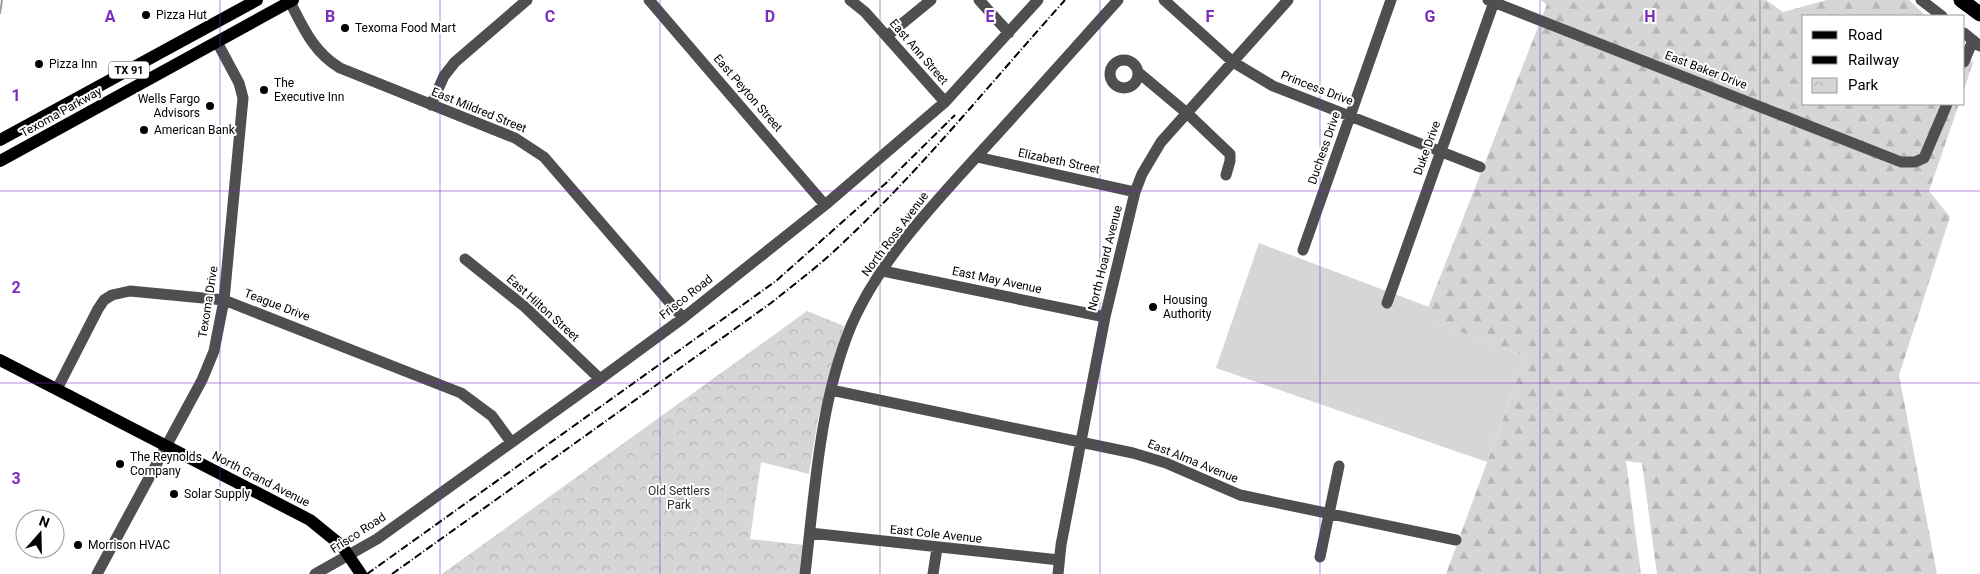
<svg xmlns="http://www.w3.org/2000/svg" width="1980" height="574" viewBox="0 0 1980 574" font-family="Roboto,sans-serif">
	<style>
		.grass { fill: #d6d6d6 }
		.forest { fill: url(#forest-firs) }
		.park { fill: url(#park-crowns) }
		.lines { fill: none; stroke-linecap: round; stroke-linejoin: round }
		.stream { stroke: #9d9d9d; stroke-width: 2 }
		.minor { stroke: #4f4f4f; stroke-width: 11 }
		.major { stroke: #000; stroke-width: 12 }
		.highway { stroke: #000; stroke-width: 15 }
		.rail { stroke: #000; stroke-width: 2; stroke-dasharray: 8 2.5 1 2.5; stroke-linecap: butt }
		.grid { fill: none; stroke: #7b2cbf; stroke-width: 1; stroke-opacity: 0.55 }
		.poi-dot { fill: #000; stroke: #fff; stroke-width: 2 }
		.labels { text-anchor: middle; stroke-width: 4; stroke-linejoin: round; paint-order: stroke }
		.shield { fill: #fff; stroke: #4c4c4c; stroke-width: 1 }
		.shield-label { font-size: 11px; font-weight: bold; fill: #000 }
		.poi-label { font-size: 12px; fill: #000; stroke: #fff; text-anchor: start }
		.street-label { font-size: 12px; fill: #000; stroke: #fff }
		.park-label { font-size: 12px; fill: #2d2d2d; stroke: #fff }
		.grid-label { font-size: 16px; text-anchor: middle; font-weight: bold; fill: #7b2cbf; stroke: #fff; stroke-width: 4; stroke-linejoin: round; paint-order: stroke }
	</style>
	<defs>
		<pattern id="forest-firs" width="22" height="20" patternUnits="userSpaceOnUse" patternTransform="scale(1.25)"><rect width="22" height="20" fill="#d6d6d6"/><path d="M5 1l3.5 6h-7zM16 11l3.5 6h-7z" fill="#b6b6b6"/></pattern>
		<pattern id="park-crowns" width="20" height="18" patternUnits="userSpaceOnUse" patternTransform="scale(1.25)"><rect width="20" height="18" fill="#d6d6d6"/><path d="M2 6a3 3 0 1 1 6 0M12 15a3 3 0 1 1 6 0" fill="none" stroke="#b6b6b6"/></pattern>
	</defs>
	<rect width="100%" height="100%" fill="#fff"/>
	<!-- grass -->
	<path class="grass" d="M1259 243 1429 307 1425 318 1526 356 1487 462 1216 368Z"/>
	<!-- forest -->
	<path class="forest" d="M1540 0H1766L1783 12 1827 0H1909L1926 16H1804V104H1959L1929 191 1950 217 1899 375 1937 574H1657L1642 463 1626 461 1641 574H1446L1526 356 1424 318 1547 4Z
		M1964 53 1973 62 1964 90Z"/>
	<!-- park -->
	<path class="park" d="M807 311 844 326 818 419 809 474 761 462 750 539 804 545 800 574H442Z"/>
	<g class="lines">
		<!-- stream -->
		<path class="stream" d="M0 13 2 0"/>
		<!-- minor -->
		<path class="minor" d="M289 0C303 27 313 52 340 68L515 138 544 157 683 318
			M649 0 825 205
			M850 0 865 12 945 102
			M979 0 1009 33
			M1164 0 1233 62 1273 86 1480 167
			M1488 0 1901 162H1915L1924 158 1947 104
			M1921 0 1942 16
			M1964 33 1980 46
			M887 36 931 0
			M1110 74a14 14 0 1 1 28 0a14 14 0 1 1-28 0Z
			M1964 62 1973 40
			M1139 73 1188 114 1230 154V161L1226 175
			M431 105 444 76 455 62 527 0
			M977 157 1135 192
			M1303 250 1391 0
			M465 259 525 307 600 379
			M883 271 1105 317
			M1387 303 1494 2
			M57 389 98 309 104 300 112 295 130 291 224 300 461 393 492 416 511 442
			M831 390 1133 453 1166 463 1240 495 1456 540
			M810 533 1059 560
			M1320 557 1339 466
			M97 574 202 380 214 351 224 300 243 98 239 83 217 42
			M315 574 377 539 600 379 683 318 825 205 945 102 1038 0
			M805 574C815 491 819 404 851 326 879 261 932 206 979 154 1026 103 1072 51 1118 0
			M933 574 937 548
			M1058 574 1061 545 1105 317 1135 192 1142 174 1161 142 1288 0"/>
		<!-- major -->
		<path class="major" d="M0 140 257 0
			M0 161 293 0
			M0 360 310 520 342 546 361 574"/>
		<!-- highway -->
		<path class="highway" d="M1961 0 1980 14"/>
		<!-- rail -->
		<path class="rail" d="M367 574 776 281 885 184 955 115
			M392 574 771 303C797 282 824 262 847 239 925 165 993 80 1065 0"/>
	</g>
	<!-- grid -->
	<path class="grid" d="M220 0V574M440 0V574M660 0V574M880 0V574M1100 0V574M1320 0V574M1540 0V574M1760 0V574M0 191H1980M0 383H1980"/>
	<!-- markers -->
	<g class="poi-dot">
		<circle cx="146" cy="15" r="5"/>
		<circle cx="345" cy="28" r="5"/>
		<circle cx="39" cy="64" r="5"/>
		<circle cx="264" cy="90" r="5"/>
		<circle cx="210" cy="106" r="5"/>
		<circle cx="144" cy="130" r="5"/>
		<circle cx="1153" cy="307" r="5"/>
		<circle cx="120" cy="464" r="5"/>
		<circle cx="174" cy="494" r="5"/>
		<circle cx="78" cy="545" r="5"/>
	</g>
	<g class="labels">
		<!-- shield labels -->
		<rect class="shield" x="109" y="61.5" width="40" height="17" rx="4"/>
		<g class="shield-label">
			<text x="129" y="74">TX 91</text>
		</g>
		<!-- poi labels -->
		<g class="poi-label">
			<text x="156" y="19">Pizza Hut</text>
			<text x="355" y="32">Texoma Food Mart</text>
			<text x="49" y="68">Pizza Inn</text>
			<text x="274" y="87">The<tspan x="274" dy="14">Executive Inn</tspan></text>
			<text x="200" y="103" text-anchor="end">Wells Fargo<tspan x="200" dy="14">Advisors</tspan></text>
			<text x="154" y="134">American Bank</text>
			<text x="1163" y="304">Housing<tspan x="1163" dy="14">Authority</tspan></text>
			<text x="130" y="461">The Reynolds<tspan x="130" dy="14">Company</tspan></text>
			<text x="184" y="498">Solar Supply</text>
			<text x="88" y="549">Morrison HVAC</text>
		</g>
		<!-- street labels -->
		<g class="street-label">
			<text transform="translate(919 52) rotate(49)" y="4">East Ann Street</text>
			<text transform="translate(1706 70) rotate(21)" y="4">East Baker Drive</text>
			<text transform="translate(1317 88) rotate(21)" y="4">Princess Drive</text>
			<text transform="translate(748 93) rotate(49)" y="4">East Peyton Street</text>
			<text transform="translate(479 110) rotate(22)" y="4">East Mildred Street</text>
			<text transform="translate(61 112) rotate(-29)" y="4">Texoma Parkway</text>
			<text transform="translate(1324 148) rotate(-71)" y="4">Duchess Drive</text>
			<text transform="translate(1427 148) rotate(-70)" y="4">Duke Drive</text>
			<text transform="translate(1059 161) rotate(12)" y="4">Elizabeth Street</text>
			<text transform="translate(895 234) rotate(-53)" y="4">North Ross Avenue</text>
			<text transform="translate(1105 258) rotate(-76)" y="4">North Hoard Avenue</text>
			<text transform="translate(997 280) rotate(12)" y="4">East May Avenue</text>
			<text transform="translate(686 297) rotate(-38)" y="4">Frisco Road</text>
			<text transform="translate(208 302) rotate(-81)" y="4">Texoma Drive</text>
			<text transform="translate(277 305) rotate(21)" y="4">Teague Drive</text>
			<text transform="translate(543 308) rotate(42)" y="4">East Hilton Street</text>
			<text transform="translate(1193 461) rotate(22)" y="4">East Alma Avenue</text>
			<text transform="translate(261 479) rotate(27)" y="4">North Grand Avenue</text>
			<text transform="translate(358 533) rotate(-33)" y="4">Frisco Road</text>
			<text transform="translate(936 534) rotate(6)" y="4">East Cole Avenue</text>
		</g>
		<!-- park labels -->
		<g class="park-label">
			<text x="679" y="495">Old Settlers<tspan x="679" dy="14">Park</tspan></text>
		</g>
	</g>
	<g class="grid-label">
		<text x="110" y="22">A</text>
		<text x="330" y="22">B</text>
		<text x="550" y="22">C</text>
		<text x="770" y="22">D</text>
		<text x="990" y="22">E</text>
		<text x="1210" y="22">F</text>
		<text x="1430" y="22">G</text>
		<text x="1650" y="22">H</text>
		<text x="16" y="101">1</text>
		<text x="16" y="293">2</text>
		<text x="16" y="484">3</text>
	</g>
	<!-- legend -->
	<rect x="1802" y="15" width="162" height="90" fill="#ffffff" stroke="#999999"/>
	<rect x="1812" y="31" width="25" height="8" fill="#000000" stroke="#999999"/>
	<text x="1848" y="40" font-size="15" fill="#000000">Road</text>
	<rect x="1812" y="56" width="25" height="8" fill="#000000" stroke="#999999"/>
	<text x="1848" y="65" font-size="15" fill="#000000">Railway</text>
	<rect x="1812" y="78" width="25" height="15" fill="url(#park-crowns)" stroke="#999999"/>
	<text x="1848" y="90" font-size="15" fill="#000000">Park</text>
	<!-- north arrow -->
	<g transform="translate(40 534) rotate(20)"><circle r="24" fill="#ffffff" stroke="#999999"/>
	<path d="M0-4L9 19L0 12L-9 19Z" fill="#000000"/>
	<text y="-8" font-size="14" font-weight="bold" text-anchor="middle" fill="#000000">N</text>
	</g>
</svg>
